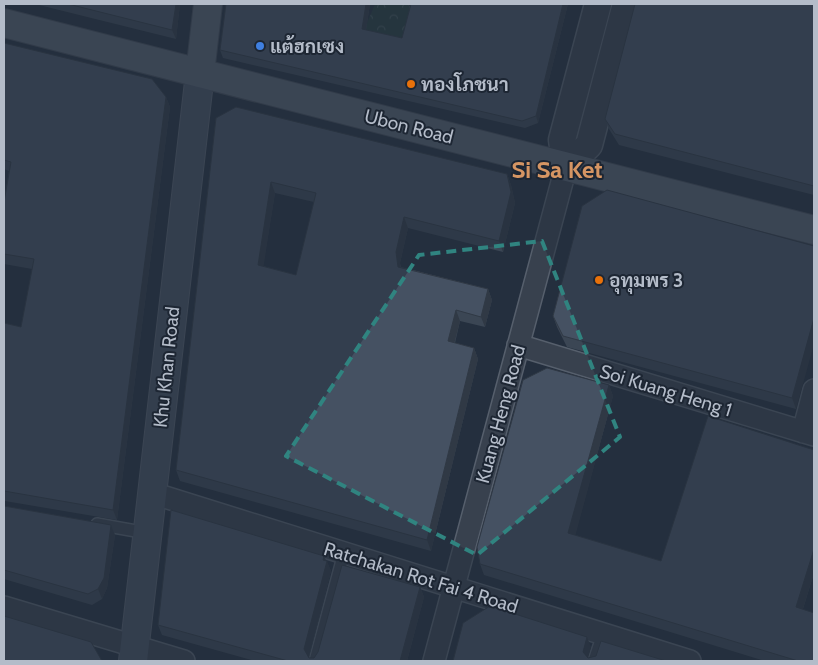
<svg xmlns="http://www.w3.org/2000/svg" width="818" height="665" viewBox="0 0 818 665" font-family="Cabin,Sarabun,sans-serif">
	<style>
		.forest { fill: url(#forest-crowns) }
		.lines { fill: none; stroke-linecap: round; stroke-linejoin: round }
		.service-casing { stroke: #565f6c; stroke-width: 14 }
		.minor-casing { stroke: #565f6c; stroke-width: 24 }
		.tertiary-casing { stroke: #565f6c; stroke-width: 29 }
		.secondary-casing { stroke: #565f6c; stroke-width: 30 }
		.primary-casing { stroke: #414a57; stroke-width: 30 }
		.service { stroke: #38414e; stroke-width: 11 }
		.minor { stroke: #38414e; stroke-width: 21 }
		.tertiary { stroke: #38414e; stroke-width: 26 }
		.secondary { stroke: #465061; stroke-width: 28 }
		.primary { stroke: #56606e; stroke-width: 28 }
		.wall { fill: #3b4654; fill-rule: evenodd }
		.shaded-wall { fill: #303945 }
		.building { fill: #455162; stroke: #303945; fill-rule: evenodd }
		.marked { fill: none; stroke: #308480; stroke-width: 4; stroke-dasharray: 10 6; stroke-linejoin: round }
		.shop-dot { fill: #3f7fe0; stroke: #1d2633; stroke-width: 2 }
		.food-dot { fill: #e8710a; stroke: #1d2633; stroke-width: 2 }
		.labels { text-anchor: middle; stroke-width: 4; stroke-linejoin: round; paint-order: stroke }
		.poi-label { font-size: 19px; font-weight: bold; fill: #b4bcc9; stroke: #1d2633; text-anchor: start }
		.street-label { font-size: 19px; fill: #b4bcc9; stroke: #1d2633 }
		.district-label { font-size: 24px; font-weight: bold; fill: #d59563; stroke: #1d2633 }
	</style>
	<defs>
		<pattern id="forest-crowns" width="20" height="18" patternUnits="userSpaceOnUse" patternTransform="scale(1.25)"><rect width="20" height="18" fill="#263c3f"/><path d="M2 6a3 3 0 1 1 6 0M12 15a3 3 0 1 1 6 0" fill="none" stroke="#435659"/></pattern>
	</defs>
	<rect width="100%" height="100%" fill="#242f3e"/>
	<!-- forest -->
	<path class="forest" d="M375 4H408L418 19 412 33 372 48 359 42Z"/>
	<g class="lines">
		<!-- service casing -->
		<g class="service-casing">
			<path id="service" d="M97 524 147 533
				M315 661 344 553
				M594 661 603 634"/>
		</g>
		<!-- minor casing -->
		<g class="minor-casing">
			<path id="minor" d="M518 345 814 435
				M803 432 814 390
				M152 493 690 661
				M4 607 184 661
				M434 661 566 167"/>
		</g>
		<!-- tertiary casing -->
		<g class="tertiary-casing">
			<path id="tertiary" d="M566 167 589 145 626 4
				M566 167 562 140 598 4"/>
		</g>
		<!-- secondary casing -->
		<g class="secondary-casing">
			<path id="secondary" d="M133 661 200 73"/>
		</g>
		<!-- primary casing -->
		<g class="primary-casing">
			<path id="primary" d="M4 23 814 230
				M200 73 208 4"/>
		</g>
		<!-- service -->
		<use href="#service" class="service"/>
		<!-- minor -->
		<use href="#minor" class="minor"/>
		<!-- tertiary -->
		<use href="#tertiary" class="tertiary"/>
		<!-- secondary -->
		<use href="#secondary" class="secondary"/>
		<!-- primary -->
		<use href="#primary" class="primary"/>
	</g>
	<!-- wall -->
	<path class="wall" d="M35 4H180L176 39Z
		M226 4H370L366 30 402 38 568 4 538 123 525 128 223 58 220 50Z
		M814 4V195L619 145 609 129 605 119Z
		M4 43 166 97 170 107 117 520 5 501H4V323L21 327 32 269 4 264V202L9 171 4 169Z
		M216 118 507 174 511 185 515 203 503 252 408 228 400 263 401 267 488 289 492 300 485 327 460 321 455 343 474 348 478 359 431 551 180 481 176 470ZM275 193 314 202 296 275 263 266Z
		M814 246 796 409 567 347 557 327 553 316Z
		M609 385 613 396 575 535 661 561 814 450V573L803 609 814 661H765L484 575 480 564Z
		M4 506 111 525 115 535 107 588 102 599 92 605 4 579Z
		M324 556 331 571 309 658H314L420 587 424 597 407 661H255L162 635 158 625Z"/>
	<!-- shaded-wall -->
	<path class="shaded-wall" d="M176 4H180L176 39 172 30Z
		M366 4H370L365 36 362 29Z
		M563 4H568L538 123 536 116Z
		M166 97 170 107 117 520 113 510Z
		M507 174 511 185 515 203 503 252 499 241Z
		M271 182 275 193 262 276 258 265Z
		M404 217 408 228 400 263 402 278 398 267 396 252Z
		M488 289 492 300 485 327 481 317Z
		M456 310 460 321 452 352 448 341Z
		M814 318V344L796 409 792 398Z
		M474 348 478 359 431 551 427 540Z
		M609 385 613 396 573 544 568 533Z
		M111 525 115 535 107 588 102 599 98 589Z
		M814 549V573L800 618 796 607Z
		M324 556 327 564V561L331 571 308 660 304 649Z
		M420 587 424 597 407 661H400Z
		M587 637 591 647 587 661 583 652Z"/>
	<!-- building -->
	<path class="building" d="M68 4H176L172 30Z
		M226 4H366L362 29 402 38 411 4H563L536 116 522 121 220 50Z
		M635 4H814V186L615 134 605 119Z
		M4 43 152 79 166 97 113 510 4 491V323L21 327 34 259 4 254V202L11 162 4 160Z
		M236 107 507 174 511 192 499 241 404 217 396 252 398 267 488 289 481 317 456 310 448 341 474 348 427 540 176 470 216 118ZM271 182 316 193 296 275 258 265Z
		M607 190 814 246V318L792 398 563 336 553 316 582 206Z
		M547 368 609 385 568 533 661 561 708 416 814 450V549L796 607 814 613V661H798L480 564 477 547 523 380Z
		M4 506 111 525 104 578 98 589 88 594 4 570Z
		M171 510 324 556 323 560 327 561 304 649 309 658H314L318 652 342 565 420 587 400 661H288L158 625Z
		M490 606 587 637 583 652 588 658 596 656 601 641 666 661H453L463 623Z
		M4 616 91 642 102 661H4Z"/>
	<!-- marked area -->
	<path d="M0 0H818V665H0ZM542 241 620 437 477 555 286 456 419 255Z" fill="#242f3e" fill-opacity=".55" fill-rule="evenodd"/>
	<path class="marked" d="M542 241 620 437 477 555 286 456 419 255Z"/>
	<!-- markers -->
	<circle class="shop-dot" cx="260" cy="46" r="5"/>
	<g class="food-dot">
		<circle cx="411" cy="84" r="5"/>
		<circle cx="599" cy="280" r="5"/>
	</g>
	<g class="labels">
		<!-- poi labels -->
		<g class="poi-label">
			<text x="270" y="53">แต้ฮกเซง</text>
			<text x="421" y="91">ทองโภชนา</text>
			<text x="609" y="287">อุทุมพร 3</text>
		</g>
		<!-- street labels -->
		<g class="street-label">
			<text transform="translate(409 126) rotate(14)" y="7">Ubon Road</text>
			<text transform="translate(166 367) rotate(-84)" y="7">Khu Khan Road</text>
			<text transform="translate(666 390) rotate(17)" y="7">Soi Kuang Heng 1</text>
			<text transform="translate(500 414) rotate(-75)" y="7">Kuang Heng Road</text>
			<text transform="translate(421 577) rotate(17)" y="7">Ratchakan Rot Fai 4 Road</text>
		</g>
		<!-- district labels -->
		<g class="district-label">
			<text x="557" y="178">Si Sa Ket</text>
		</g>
	</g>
	<!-- border -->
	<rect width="818" height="665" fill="none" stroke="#b4bcc9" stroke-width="10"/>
</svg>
